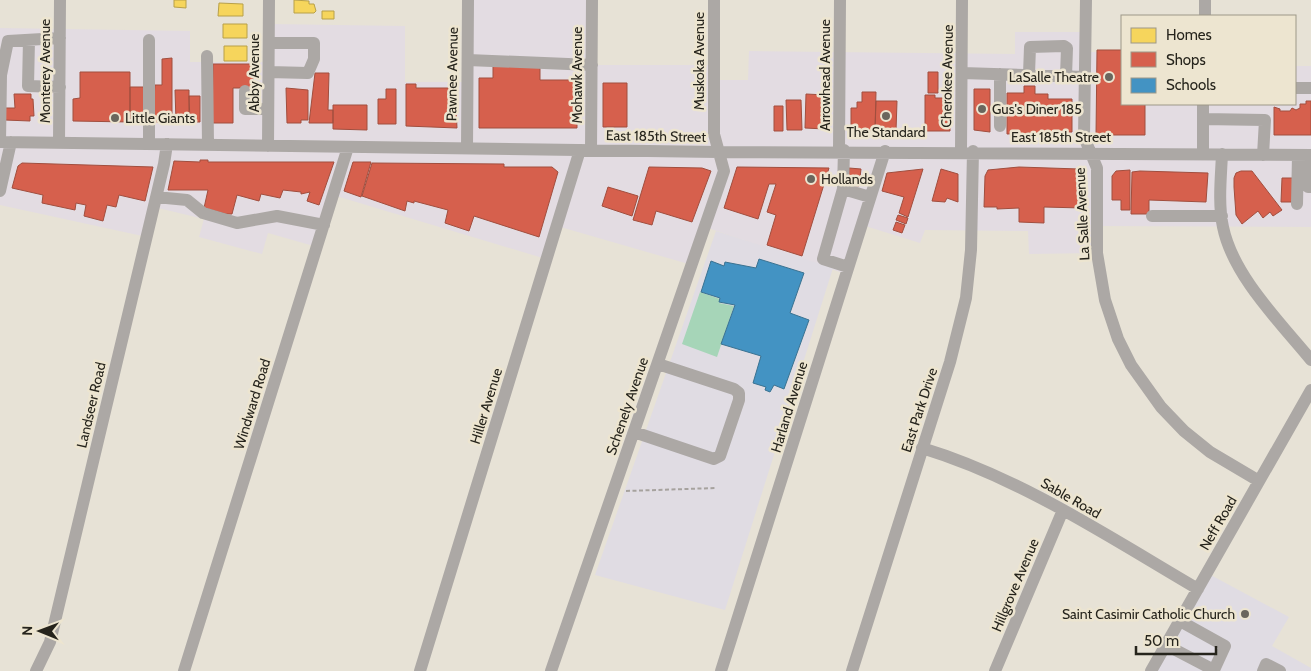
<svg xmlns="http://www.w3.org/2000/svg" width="1311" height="671" viewBox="0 0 1311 671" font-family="Cabin,sans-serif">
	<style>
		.commercial { fill: #e3dce2 }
		.education { fill: #e0dce3 }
		.green { fill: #a6d5b8 }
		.homes { fill: #f6d55c; stroke: #b8a049 }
		.shops { fill: #d6604d; stroke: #a14e3e }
		.schools { fill: #4393c3; stroke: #3a7291 }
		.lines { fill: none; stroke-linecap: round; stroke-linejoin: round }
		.path { stroke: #a6a29e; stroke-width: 2; stroke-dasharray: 4 2.5; stroke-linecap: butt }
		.minor { stroke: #aca8a5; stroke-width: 12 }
		.poi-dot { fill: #6a665d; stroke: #ede5d0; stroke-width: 2 }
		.labels { text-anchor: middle; stroke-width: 5; stroke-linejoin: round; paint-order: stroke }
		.street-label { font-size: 14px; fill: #26241c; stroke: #ede5d0 }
		.poi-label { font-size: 14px; fill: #26241c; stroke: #ede5d0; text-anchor: start }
	</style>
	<rect width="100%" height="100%" fill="#e7e2d6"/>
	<!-- commercial -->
	<path class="commercial" d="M468 0H592V65H713L714 80H748L749 51 1015 54V32H1085V52H1122V104H1295V66H1311V227L1097 226V253L1029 254 1028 231 925 230 920 243 862 225 846 274 705 227 692 265 557 226 546 259 333 195 317 247 268 233 262 254 199 237 204 219 154 207 147 237 0 205V28L190 31V62H268L269 24 405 26V82H467Z"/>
	<!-- education -->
	<path class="education" d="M716 231 833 268 725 610 595 575Z
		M1207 573 1289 617 1272 646 1311 668V671H1151Z"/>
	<!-- green -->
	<path class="green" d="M700 292 720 299 719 303 734 306 717 357 682 344Z"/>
	<!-- homes -->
	<path class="homes" d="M174 0H186V8L174 7Z
		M294 0 309 1V4H314L316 11 314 13H294Z
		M219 3 243 4V16H218Z
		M322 11H334V19H322Z
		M223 24H247V38H223Z
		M224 46H247V61H224Z"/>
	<!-- shops -->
	<path class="shops" d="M1097 50H1122V104H1145V135H1096Z
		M172 58V122H152L155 85H162V59Z
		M213 64H253V88H233V123H212Z
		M493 66H540V80H577V128H479V78H493Z
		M80 72H130V122L73 121V99L80 98Z
		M928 72H938V93H928Z
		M315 73H329L328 110H333V123H309Z
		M603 83H627V127H603Z
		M406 84H416V88H455L457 128 406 126Z
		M1024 86H1035V94H1048V99H1072V132L1007 134V93H1024Z
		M130 87H145V122H130Z
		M286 88 308 90V120H301V123H287Z
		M386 89H396V124H378V99H386Z
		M974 89H990V132L974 130Z
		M175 90H189V122H176Z
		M862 92H876L875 131 851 130V108H857V102H862Z
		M14 94H31V99H33L34 116H30V121L5 120V108H15Z
		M806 94 826 95 825 129 805 128Z
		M925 95H935V98H949L950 131H925Z
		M189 96H200V122H190Z
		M786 100H801L802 130H787Z
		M876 101H897L896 131H875Z
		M1306 101H1311V135H1274V107L1280 109V111H1290L1292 108 1296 110 1300 108V104H1306Z
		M333 105H367V130L333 129Z
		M774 106H783V131H774Z
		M200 160H208V162H334L319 205 307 201 310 192 301 194V192L283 190 280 198 261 194 259 201 237 195 232 214H226L204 208 208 190H168L174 161 200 162Z
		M353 162H371L361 197 344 191Z
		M22 163 153 167 145 201 119 195 116 207 107 205 103 221 84 216 86 205 76 203 75 210 42 203 43 195 12 188 18 166Z
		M372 163 504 164V167H552L558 172 539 237 474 216 469 231 445 223 448 210 414 201V203L407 201 405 211 362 196Z
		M649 167 702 168 711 171 692 222 656 211 652 225 633 220Z
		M737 167 829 168 802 256 767 245 776 215 767 212 776 184H769L758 219 724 208Z
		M1019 167 1079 169V171L1083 172 1082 208 1044 207V223L1019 222V208L997 209V207H984L985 176 988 170Z
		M849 168 861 169 859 186 848 185Z
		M923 169 908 217 899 213 904 197 882 191 887 173Z
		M941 169 958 174V202L947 198 945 202 932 201Z
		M1130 170V210H1121V200H1112V176L1116 171Z
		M1140 171 1208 173 1206 202 1149 200V214H1131L1132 172Z
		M1241 171H1252L1282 210 1273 216 1270 212 1263 218 1258 211 1242 224 1236 215 1234 187V178L1236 173Z
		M1282 178H1296L1295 202H1281Z
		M608 187 638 196 632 216 602 206Z
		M898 215 908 218 906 224 896 220Z
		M896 222 905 225 902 233 893 230Z"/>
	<!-- schools -->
	<path class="schools" d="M759 259 804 273 790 313 809 320 784 389 774 385 770 392 765 390 766 387 753 383 761 356 721 344 735 305 719 302 720 298 701 292 711 261 724 266 725 262 756 268Z"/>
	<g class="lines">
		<!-- path -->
		<path class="path" d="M626 491 716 488"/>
		<!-- minor -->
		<path class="minor" d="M1086 0 1084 137 1097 168V253L1105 300 1118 339 1131 365 1161 407 1184 431 1210 452 1259 481
			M1205 16V0
			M29 40 28 86 60 87
			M207 56 208 145
			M468 60 592 65
			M269 72 308 73 314 59V43H269
			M962 73 1085 77
			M1029 74 1030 47 1064 46 1067 48 1066 76
			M1295 88H1311
			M245 91V109H268
			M1203 119 1265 120 1263 155
			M1000 126V74
			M0 142 718 152 1311 155
			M0 142 1 75 8 41 60 38
			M59 143 60 0
			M149 144V40
			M268 146 269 0
			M467 148 468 0
			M591 150 592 0
			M839 150 840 0
			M844 150 843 189 823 259 848 267
			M961 151 962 0
			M1203 154V104
			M1222 154C1221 177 1218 204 1223 227 1233 276 1280 322 1311 360
			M1308 155V187H1311
			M843 189 870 197
			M0 191 11 142
			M156 197 187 200 203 213 237 223 277 216 324 225
			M1297 204 1298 155
			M1152 216H1222
			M634 432 714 459 720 456 739 400V393L734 389 658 364
			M922 448C1021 478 1109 537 1198 589
			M1166 645 1214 670 1225 646 1180 621
			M36 671 50 642 164 164 167 144
			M184 671 348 147
			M420 671 580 150
			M551 671 724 171 714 134V0
			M721 671 885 151
			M852 671 950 362 966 298 971 250 973 151
			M995 671 1063 510
			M1151 671 1311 390
			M1263 671 1266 664 1280 671"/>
	</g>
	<!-- markers -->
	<g class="poi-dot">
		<circle cx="1109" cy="77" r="5"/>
		<circle cx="982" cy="109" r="5"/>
		<circle cx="886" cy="116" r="5"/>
		<circle cx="115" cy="118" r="5"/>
		<circle cx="811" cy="179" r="5"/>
		<circle cx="1245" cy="614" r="5"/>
	</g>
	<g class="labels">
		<!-- street labels -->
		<g class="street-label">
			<text transform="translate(699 61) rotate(-90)" y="5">Muskoka Avenue</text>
			<text transform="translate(45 71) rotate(-90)" y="5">Monterey Avenue</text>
			<text transform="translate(254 73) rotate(-90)" y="5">Abby Avenue</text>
			<text transform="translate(452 74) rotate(-89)" y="5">Pawnee Avenue</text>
			<text transform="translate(577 75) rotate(-90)" y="5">Mohawk Avenue</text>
			<text transform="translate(825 75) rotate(-90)" y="5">Arrowhead Avenue</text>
			<text transform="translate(947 76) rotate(-89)" y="5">Cherokee Avenue</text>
			<text transform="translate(656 136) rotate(1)" y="5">East 185th Street</text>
			<text x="1061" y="142">East 185th Street</text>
			<text transform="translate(1082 214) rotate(-93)" y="5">La Salle Avenue</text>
			<text transform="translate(252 404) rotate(-73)" y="5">Windward Road</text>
			<text transform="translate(91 405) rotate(-77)" y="5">Landseer Road</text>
			<text transform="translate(486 406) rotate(-73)" y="5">Hiller Avenue</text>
			<text transform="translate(627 406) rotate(-71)" y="5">Schenely Avenue</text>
			<text transform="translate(789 407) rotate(-73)" y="5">Harland Avenue</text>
			<text transform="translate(919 410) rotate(-72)" y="5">East Park Drive</text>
			<text transform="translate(1071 498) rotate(30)" y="5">Sable Road</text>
			<text transform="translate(1218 523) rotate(-60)" y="5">Neff Road</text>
			<text transform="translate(1015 585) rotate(-67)" y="5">Hillgrove Avenue</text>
		</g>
		<!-- poi labels -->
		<g class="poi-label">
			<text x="1099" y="82" text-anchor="end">LaSalle Theatre</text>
			<text x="992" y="114">Gus's Diner 185</text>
			<text x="125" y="123">Little Giants</text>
			<text x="886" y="137" text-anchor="middle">The Standard</text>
			<text x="821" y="184">Hollands</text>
			<text x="1235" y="619" text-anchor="end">Saint Casimir Catholic Church</text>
		</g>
	</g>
	<!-- legend -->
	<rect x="1121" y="15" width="175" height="90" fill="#ede5d0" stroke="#9d9888"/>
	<rect x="1131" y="28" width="25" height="15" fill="#f6d55c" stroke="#9d9888"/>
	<text x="1166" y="40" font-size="15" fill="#26241c">Homes</text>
	<rect x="1131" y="52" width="25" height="15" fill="#d6604d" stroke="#9d9888"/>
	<text x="1166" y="65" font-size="15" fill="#26241c">Shops</text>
	<rect x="1131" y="78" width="25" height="15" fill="#4393c3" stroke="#9d9888"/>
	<text x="1166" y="90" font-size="15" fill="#26241c">Schools</text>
	<!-- north arrow -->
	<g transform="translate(40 631) rotate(271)" stroke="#ede5d0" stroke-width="4" paint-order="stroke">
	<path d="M0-4L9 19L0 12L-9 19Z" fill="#26241c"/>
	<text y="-8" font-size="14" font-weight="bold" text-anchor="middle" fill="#26241c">N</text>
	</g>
	<!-- scale -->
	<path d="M1136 646v8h80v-8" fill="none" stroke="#26241c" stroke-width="2.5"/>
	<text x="1144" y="646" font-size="15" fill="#26241c" stroke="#ede5d0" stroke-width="4" paint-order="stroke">50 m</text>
</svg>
